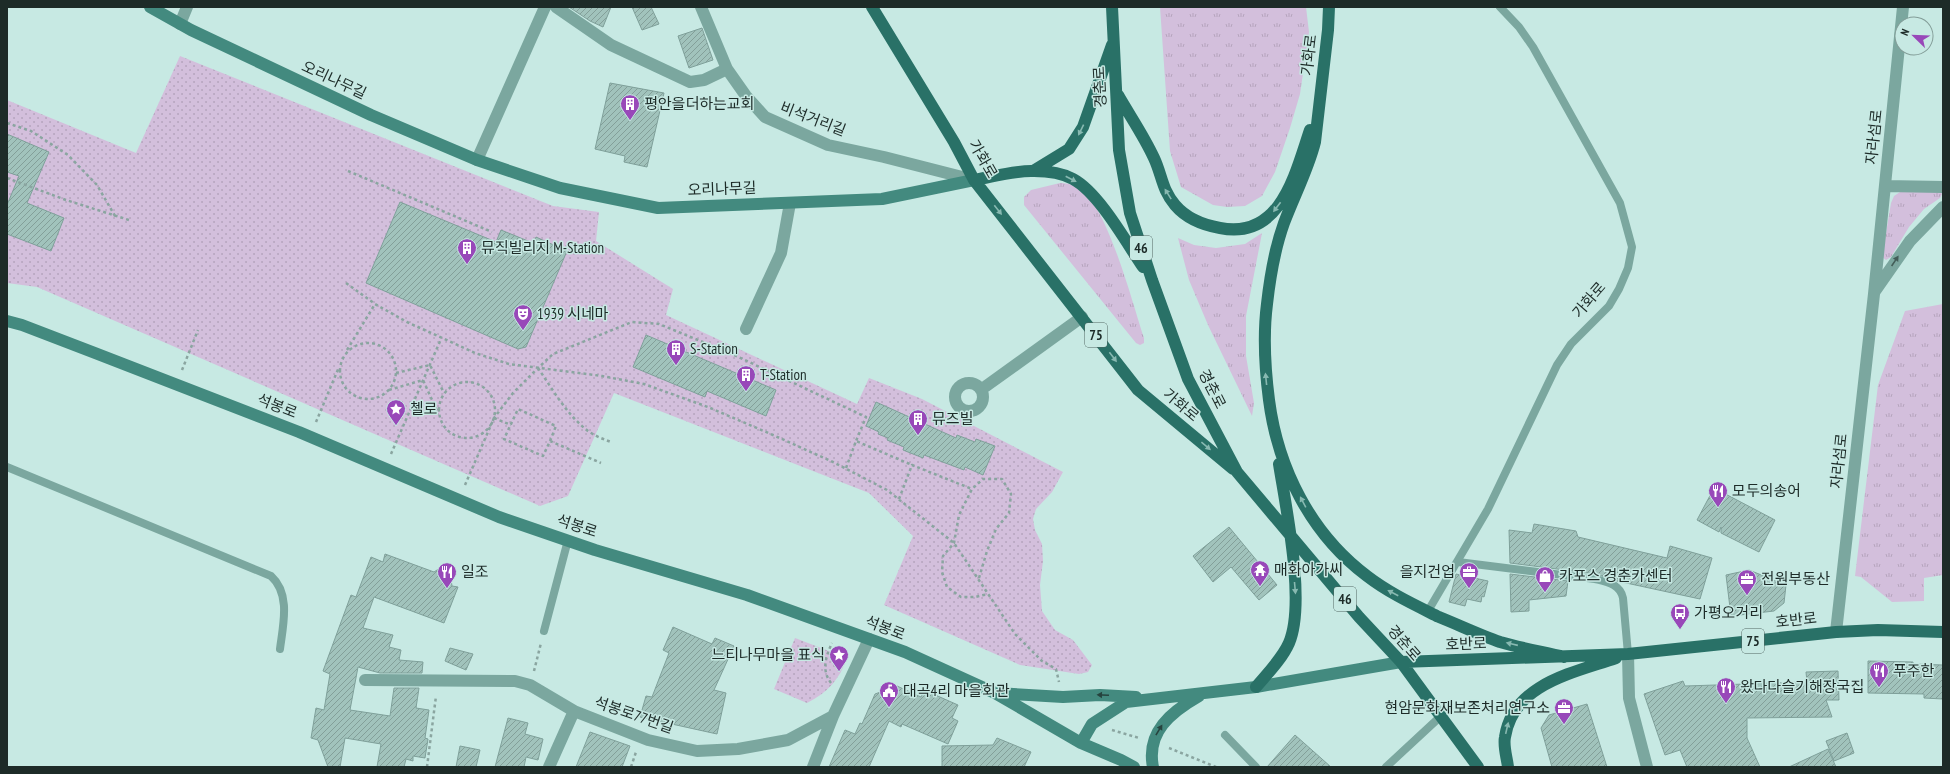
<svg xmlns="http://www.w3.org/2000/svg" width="1950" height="774" viewBox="0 0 1950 774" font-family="'PT Sans Narrow','Noto Sans KR',sans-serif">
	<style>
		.grass { fill: url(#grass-tufts) }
		.park { fill: url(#park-dots) }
		.building { fill: url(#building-hatch); stroke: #7fa09a }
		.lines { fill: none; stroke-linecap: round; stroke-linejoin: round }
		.path { stroke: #8aa5a0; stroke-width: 2.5; stroke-dasharray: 3 3; stroke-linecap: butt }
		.lane { stroke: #7ba79f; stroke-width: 8 }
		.street { stroke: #7ba79f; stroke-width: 12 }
		.secondary { stroke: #438a7f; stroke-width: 12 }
		.primary { stroke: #297167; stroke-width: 12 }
		.oneway { fill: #88b9b1 }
		.oneway2 { fill: #435d58 }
		.oneway3 { fill: #26433e }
		.labels { text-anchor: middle; stroke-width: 3; stroke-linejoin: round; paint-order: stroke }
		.shield { fill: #c7e9e3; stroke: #506460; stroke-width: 1 }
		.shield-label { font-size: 14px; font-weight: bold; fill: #1d2b28 }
		.street-label { font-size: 15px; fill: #1d2b28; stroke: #c7e9e3 }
		.poi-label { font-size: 15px; fill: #1d2b28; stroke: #c7e9e3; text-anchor: start }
	</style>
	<defs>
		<pattern id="grass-tufts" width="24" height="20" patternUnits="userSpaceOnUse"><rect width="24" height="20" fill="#d3bfdc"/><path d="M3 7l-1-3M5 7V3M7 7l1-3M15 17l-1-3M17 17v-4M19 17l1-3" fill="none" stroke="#b5a4bd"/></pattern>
		<pattern id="park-dots" width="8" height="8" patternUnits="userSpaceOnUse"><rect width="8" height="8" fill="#d3bfdc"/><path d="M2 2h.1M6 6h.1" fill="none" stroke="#b5a4bd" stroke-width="1.8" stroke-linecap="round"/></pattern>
		<pattern id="building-hatch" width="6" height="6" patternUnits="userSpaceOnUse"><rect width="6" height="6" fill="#a1c3bc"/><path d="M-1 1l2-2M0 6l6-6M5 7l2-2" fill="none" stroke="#839f99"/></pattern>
	</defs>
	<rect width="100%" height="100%" fill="#c7e9e3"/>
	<!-- grass -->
	<path class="grass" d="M1160 7H1306L1309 32 1300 94 1290 128 1275 172 1262 196 1245 206 1227 207 1213 205 1181 187 1170 151Z
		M1060 183C1067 183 1075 185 1081 189 1109 211 1132 302 1144 338V343L1140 345 1136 343 1024 205V197L1031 190Z
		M1903 190 1941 192 1942 194 1940 198 1924 209 1909 227 1891 257 1886 260 1882 257 1891 203 1894 196Z
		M1262 233 1246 316V356L1254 403 1252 416 1208 325 1189 280 1178 238 1194 245 1216 248 1245 244Z
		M1943 304V489L1942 497 1943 575 1924 578V601L1892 602 1861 577 1855 576 1878 385 1905 311Z"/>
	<!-- park -->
	<path class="park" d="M180 56 553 206 599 212 596 241 673 289 666 315 857 404 869 378 922 399 1063 472 1052 492 1036 509 1033 519 1035 530 1042 544 1043 561 1040 585 1042 611 1055 630 1073 640 1092 665 1088 672 1079 674 1020 665 884 605 913 536 869 493 614 393 568 496 540 506 37 287 7 283V100L136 153Z
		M795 638 847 658C840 679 827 693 807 703L774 689Z"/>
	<!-- building -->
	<path class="building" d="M569 7H611L603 27 590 21Z
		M632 7H651L659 24 642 30Z
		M702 28 713 60 689 68 678 36Z
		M610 83 664 93 647 167 624 162 625 156 595 149Z
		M7 134 49 152 27 203 64 218 51 251 7 234V205L19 176 7 172Z
		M400 202 496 242 501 230 533 243 536 237 567 251 526 347 518 349 366 283Z
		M646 335 776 390 766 416 707 391 705 397 633 367Z
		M876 402 956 438 957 435 975 442 976 439 995 446 983 475 965 467 964 470 924 455 923 458 903 450 904 447 887 440 888 438 878 434 879 432 866 426Z
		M1714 488 1775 520 1759 552 1721 533V527L1719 532 1697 520Z
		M1534 524 1576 531 1578 537 1667 558 1670 546 1712 558 1700 599 1617 581 1596 574 1510 563 1509 530 1532 533Z
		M1229 527 1277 585 1259 600 1231 567 1213 582 1193 556Z
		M385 554 434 572 440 568 445 569 450 573 452 586 458 587 444 623 374 597 363 628 393 635 389 647 401 650 399 660 423 662 422 673H380L358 667 350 710 390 716 394 688H419L416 708 429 710 425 738 428 739 425 758 413 756V761L406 759 404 767H377L381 744 345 738 340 767H328L318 740 311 738 316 708 324 710 330 674 323 671 351 595 356 597 371 557 383 562Z
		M1749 570 1786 585 1784 603 1774 611 1731 616 1726 575Z
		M1456 574 1488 581 1484 597 1482 596 1481 602 1467 599 1465 606 1449 602Z
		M1510 574 1568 581 1566 596 1529 600V611L1511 612Z
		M673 627 712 644 715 638 734 646 714 690 726 693 717 734 640 717 646 696 652 697 669 653 663 650Z
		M450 648 473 654 466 670 445 661Z
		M1868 661 1913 662V664L1943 665V699L1924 698V694L1868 693Z
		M1838 671 1839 700H1826L1832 717 1747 718V738L1760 767H1687L1680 750 1665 755 1644 694 1683 681 1685 686 1807 682 1806 672Z
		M897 686 921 697 924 690 958 705 952 718 958 721 948 744 902 724 901 727 889 721 869 767H829L845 730 855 734 860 723 862 724 875 694Z
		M1587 704 1607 767H1552L1541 728 1549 715Z
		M508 718 528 723 525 734 543 739 538 760 526 757 524 767H495Z
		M590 732 630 746 622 767H576Z
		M1847 733 1854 753 1834 761 1826 741Z
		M1295 735 1331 767H1267Z
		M997 738 1031 752 1024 767H942V746L993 745Z
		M460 746 480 750 476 767H456Z
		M1828 749 1836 767H1789Z"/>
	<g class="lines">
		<!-- path -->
		<path class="path" d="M7 123 31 131 68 155 97 185 115 216
			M348 171 492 232
			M7 178 66 200 129 220
			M346 283 375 304 407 322 475 353 509 364 602 376 644 384 708 407 773 435 833 462 887 490 954 543 1015 634 1042 661 1056 669 1059 682
			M340 371a28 28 0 1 1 56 0a28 28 0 1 1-56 0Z
			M347 350 375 304
			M538 368C553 390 567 415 588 431 595 436 603 439 611 442
			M182 370 198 330
			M396 373 430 365 444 393
			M439 410a28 28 0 1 1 56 0a28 28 0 1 1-56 0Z
			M389 390 423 380 438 413
			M494 418 511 425
			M316 422 339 367
			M550 441 556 426 518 409 504 439 543 456 550 441 601 463
			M391 454 441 339
			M846 468 856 441 912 465
			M465 485 494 418 513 393 538 368 553 354 632 322 659 324 732 354 866 417 856 441
			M899 499 912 465 972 489
			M979 578 987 551 996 529 1009 513 1011 494 1002 479H983L972 489 959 515 954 543 943 556 942 572 947 587 961 597H975L988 594
			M534 671 541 643
			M831 683C821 670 826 656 832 643
			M1112 730 1139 738
			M1169 748 1216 767
			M427 767 436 696
			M631 767 636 752"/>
		<!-- lane -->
		<path class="lane" d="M7 467 271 576C291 594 283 625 280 649
			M1458 562 1595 579C1607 582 1620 584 1623 598L1628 654
			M1428 611 1488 509 1557 365 1571 344 1609 306 1619 289 1628 268 1632 247 1620 203 1533 47 1519 27 1500 7
			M544 631 568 540
			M1225 735 1256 767
			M1386 767 1441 716"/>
		<!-- street -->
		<path class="street" d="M556 7 611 45 690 82 704 80 727 69
			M701 7 727 69 746 96 765 117 828 145 884 157 974 180
			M180 24 187 7
			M477 160 545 7
			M1885 186 1943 187
			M1875 291 1910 241 1943 207
			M746 329 781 253 790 203
			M955 397a14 14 0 1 1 28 0a14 14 0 1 1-28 0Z
			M982 389 1082 317
			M1836 632 1874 294 1903 7
			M1628 654 1629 698 1647 767
			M365 680 515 681 530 685 574 711
			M549 767 574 711 648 740 697 751 738 749 788 740 833 716 869 639
			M813 767 833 716"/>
		<!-- secondary -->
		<path class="secondary" d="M150 7 191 30 371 115 477 160 560 188 658 208 882 199 974 180
			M7 321 22 325 95 353 299 432 499 517 595 550 747 595 905 652 995 693 1081 743 1121 760 1134 767
			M997 693 1063 697 1100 695 1136 697
			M1081 743 1092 724 1126 702 1256 687 1401 662
			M1153 767C1146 732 1171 712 1199 696"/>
		<!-- primary -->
		<path class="primary" d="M872 7 954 142 974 180 1138 390 1233 469
			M1112 7 1119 150 1130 213 1152 280 1188 379 1237 472 1359 617 1401 662 1478 767
			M1329 7 1328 30 1315 142C1308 170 1294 196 1284 223 1275 248 1270 277 1267 304 1263 335 1265 369 1269 400 1278 469 1311 534 1367 576 1389 593 1415 605 1439 617 1459 625 1480 635 1500 642 1521 648 1543 652 1564 657
			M1118 95C1130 116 1144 136 1154 158 1162 175 1162 190 1175 205 1186 218 1203 225 1220 228 1281 240 1295 174 1310 130
			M1033 171 1069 149 1083 127 1112 45
			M974 180C992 177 1016 170 1034 171 1047 171 1062 173 1073 179 1099 193 1126 242 1143 267
			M1401 662 1628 654 1836 632 1878 630 1943 632
			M1256 687C1267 674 1282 659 1289 643 1306 603 1286 508 1279 464
			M1508 767C1507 758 1503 746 1505 737 1513 684 1573 673 1616 658"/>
	</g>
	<!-- one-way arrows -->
	<defs><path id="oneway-solid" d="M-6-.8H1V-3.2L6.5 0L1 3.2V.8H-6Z"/></defs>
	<g class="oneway">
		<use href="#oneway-solid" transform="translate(1081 130) rotate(116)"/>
		<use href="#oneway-solid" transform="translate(1071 179) rotate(27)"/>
		<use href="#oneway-solid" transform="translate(1168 194) rotate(-122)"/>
		<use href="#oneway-solid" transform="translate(1277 207) rotate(127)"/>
		<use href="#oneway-solid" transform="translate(998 210) rotate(52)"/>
		<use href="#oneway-solid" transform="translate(1113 357) rotate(53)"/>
		<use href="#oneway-solid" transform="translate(1266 379) rotate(-96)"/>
		<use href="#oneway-solid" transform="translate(1206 446) rotate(40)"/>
		<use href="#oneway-solid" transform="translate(1303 502) rotate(-118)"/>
		<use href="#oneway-solid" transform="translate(1295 588) rotate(85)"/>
		<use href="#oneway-solid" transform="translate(1393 593) rotate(-152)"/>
		<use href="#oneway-solid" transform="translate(1512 644) rotate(-167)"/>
		<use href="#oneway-solid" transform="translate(1507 728) rotate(-77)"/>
	</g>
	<use class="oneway2" href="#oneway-solid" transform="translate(1895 261) rotate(-56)"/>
	<g class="oneway3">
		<use href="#oneway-solid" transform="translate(1103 695) rotate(-178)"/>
		<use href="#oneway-solid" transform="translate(1159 730) rotate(-59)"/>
	</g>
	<!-- icons -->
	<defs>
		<g id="building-pin" transform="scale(1)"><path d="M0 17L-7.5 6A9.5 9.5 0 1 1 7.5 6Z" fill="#9848b9" stroke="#c7e9e3"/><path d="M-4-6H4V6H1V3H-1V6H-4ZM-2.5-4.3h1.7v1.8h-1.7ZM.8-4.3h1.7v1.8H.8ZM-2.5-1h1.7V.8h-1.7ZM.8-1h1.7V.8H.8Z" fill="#fff"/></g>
		<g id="theatre-pin" transform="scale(1)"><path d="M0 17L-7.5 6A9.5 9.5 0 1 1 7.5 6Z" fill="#9848b9" stroke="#c7e9e3"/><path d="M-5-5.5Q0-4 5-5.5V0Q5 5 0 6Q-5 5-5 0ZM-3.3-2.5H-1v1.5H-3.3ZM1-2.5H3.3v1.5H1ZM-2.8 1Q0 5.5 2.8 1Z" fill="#fff"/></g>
		<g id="sight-pin" transform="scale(1)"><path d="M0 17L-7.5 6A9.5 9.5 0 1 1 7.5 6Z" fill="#9848b9" stroke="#c7e9e3"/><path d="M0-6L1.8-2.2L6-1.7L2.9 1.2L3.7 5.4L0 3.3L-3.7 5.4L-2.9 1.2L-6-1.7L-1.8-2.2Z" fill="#fff"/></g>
		<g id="restaurant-pin" transform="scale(1)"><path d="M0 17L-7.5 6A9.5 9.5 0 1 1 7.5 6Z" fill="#9848b9" stroke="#c7e9e3"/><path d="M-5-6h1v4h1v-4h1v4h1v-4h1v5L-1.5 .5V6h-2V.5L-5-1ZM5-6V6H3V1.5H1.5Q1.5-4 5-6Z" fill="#fff"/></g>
		<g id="temple-pin" transform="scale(1)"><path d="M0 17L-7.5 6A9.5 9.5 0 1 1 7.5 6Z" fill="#9848b9" stroke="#c7e9e3"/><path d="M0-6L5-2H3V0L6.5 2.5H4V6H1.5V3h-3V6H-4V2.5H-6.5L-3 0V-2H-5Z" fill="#fff"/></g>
		<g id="office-pin" transform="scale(1)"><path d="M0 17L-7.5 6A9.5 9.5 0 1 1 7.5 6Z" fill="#9848b9" stroke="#c7e9e3"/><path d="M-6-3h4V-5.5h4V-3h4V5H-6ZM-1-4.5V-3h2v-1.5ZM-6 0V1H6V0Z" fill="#fff"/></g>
		<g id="shop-pin" transform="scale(1)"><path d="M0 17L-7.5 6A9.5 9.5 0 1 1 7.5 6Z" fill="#9848b9" stroke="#c7e9e3"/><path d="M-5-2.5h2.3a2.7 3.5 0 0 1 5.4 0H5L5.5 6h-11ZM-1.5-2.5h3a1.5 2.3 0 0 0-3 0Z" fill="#fff"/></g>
		<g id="bus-pin" transform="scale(1)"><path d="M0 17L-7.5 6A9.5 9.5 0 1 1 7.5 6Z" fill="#9848b9" stroke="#c7e9e3"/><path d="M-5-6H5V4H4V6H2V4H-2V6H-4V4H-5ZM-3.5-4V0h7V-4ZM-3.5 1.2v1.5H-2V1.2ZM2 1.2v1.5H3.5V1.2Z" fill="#fff"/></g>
		<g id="civic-pin" transform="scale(1)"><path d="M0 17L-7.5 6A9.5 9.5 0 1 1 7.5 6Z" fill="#9848b9" stroke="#c7e9e3"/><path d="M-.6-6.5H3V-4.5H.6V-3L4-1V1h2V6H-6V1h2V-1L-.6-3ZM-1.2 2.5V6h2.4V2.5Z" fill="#fff"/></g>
	</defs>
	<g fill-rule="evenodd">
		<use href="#building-pin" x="630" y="104"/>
		<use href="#building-pin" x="467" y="248"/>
		<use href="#theatre-pin" x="523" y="314"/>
		<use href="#building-pin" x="676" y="349"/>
		<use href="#building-pin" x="746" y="375"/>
		<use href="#sight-pin" x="396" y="409"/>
		<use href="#building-pin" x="918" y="419"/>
		<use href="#restaurant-pin" x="1718" y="491"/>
		<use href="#temple-pin" x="1260" y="570"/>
		<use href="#restaurant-pin" x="447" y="572"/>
		<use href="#office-pin" x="1469" y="572"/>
		<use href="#shop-pin" x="1545" y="576"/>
		<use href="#office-pin" x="1747" y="579"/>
		<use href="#bus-pin" x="1680" y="613"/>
		<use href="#sight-pin" x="839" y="655"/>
		<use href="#restaurant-pin" x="1879" y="671"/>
		<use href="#restaurant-pin" x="1726" y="687"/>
		<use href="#civic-pin" x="889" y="691"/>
		<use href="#office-pin" x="1564" y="708"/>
	</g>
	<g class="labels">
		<!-- shield labels -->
		<g class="shield">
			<rect x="1130" y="236" width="22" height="24" rx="3"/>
			<rect x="1085" y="323" width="22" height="24" rx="3"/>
			<rect x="1334" y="587" width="22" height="24" rx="3"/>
			<rect x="1742" y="629" width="22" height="24" rx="3"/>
		</g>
		<g class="shield-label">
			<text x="1141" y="253">46</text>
			<text x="1096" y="340">75</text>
			<text x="1345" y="604">46</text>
			<text x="1753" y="646">75</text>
		</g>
		<!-- street labels -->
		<g class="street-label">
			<text transform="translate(1309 55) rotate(-83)" y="5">가화로</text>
			<text transform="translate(334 80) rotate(25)" y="5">오리나무길</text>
			<text transform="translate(1100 87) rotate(-93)" y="5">경춘로</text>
			<text transform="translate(813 119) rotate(21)" y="5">비석거리길</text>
			<text transform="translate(1874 137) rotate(-84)" y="5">자라섬로</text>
			<text transform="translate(983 159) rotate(60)" y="5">가화로</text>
			<text transform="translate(722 189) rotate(-2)" y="5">오리나무길</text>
			<text transform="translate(1589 300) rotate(-49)" y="5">가화로</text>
			<text transform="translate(1212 389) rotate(63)" y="5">경춘로</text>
			<text transform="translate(1181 405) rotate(40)" y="5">가화로</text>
			<text transform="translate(277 406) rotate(21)" y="5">석봉로</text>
			<text transform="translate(1839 461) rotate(-84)" y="5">자라섬로</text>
			<text transform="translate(577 526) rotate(18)" y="5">석봉로</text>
			<text transform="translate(1796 620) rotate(-6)" y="5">호반로</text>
			<text transform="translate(885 628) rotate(21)" y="5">석봉로</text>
			<text transform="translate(1404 643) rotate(49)" y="5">경춘로</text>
			<text transform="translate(1466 644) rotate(-2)" y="5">호반로</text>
			<text transform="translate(634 715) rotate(19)" y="5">석봉로77번길</text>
		</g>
		<!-- poi labels -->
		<g class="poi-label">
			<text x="644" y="109">평안을더하는교회</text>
			<text x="481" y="253">뮤직빌리지 M-Station</text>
			<text x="537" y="319">1939 시네마</text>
			<text x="690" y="354">S-Station</text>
			<text x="760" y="380">T-Station</text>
			<text x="410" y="414">첼로</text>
			<text x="932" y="424">뮤즈빌</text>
			<text x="1732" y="496">모두의송어</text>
			<text x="1274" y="575">매화아가씨</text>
			<text x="461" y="577">일조</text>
			<text x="1455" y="577" text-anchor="end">을지건업</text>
			<text x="1559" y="581">카포스 경춘카센터</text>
			<text x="1761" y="584">전원부동산</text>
			<text x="1694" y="618">가평오거리</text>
			<text x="825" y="660" text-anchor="end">느티나무마을 표식</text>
			<text x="1893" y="676">푸주한</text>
			<text x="1740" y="692">왔다다슬기해장국집</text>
			<text x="903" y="696">대곡4리 마을회관</text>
			<text x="1550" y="713" text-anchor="end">현암문화재보존처리연구소</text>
		</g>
	</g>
	<!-- border -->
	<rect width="1950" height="774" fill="none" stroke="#1d2b28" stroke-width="16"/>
	<!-- north arrow -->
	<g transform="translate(1914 36) rotate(293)"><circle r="19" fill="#c7e9e3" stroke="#839d98"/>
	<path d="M0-3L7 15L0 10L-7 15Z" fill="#9848b9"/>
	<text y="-6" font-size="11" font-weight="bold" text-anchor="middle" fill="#1d2b28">N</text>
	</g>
</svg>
